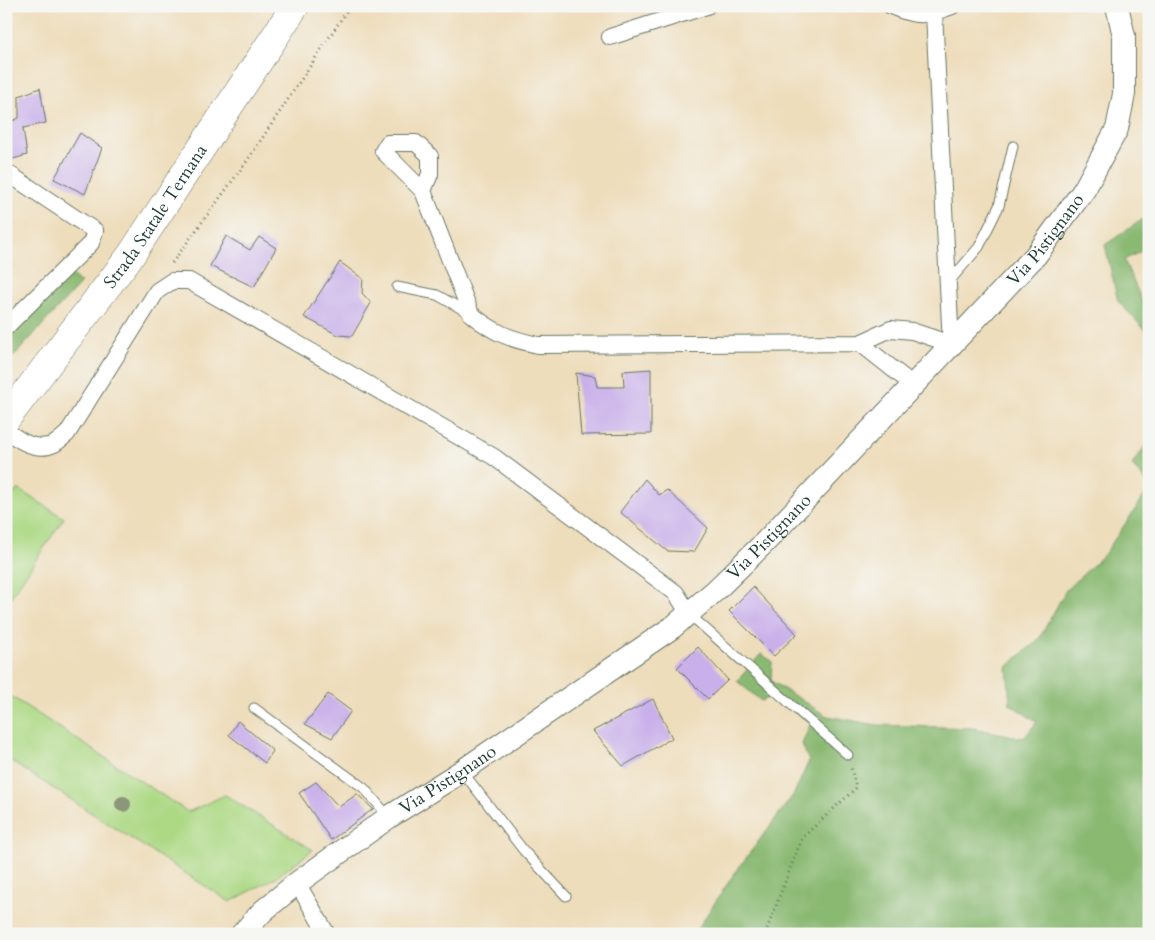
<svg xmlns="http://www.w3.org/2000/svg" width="1155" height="940" viewBox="0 0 1155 940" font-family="Cardo,serif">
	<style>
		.green { fill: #add985; stroke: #668b5c }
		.forest { fill: #8ab972; stroke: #547b53 }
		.building { fill: #c9b0ea }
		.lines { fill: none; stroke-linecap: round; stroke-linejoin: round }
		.lane-casing { stroke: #677563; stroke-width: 11 }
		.street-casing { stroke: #677563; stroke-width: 18 }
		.secondary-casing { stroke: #677563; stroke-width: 24 }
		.highway-casing { stroke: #677563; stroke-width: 29 }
		.path { stroke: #677563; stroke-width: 3; stroke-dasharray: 1 4; stroke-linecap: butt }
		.lane { stroke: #fff; stroke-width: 9 }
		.street { stroke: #fff; stroke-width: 16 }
		.secondary { stroke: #fff; stroke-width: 22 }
		.highway { stroke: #fff; stroke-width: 28 }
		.tree { fill: #8c967a }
		.labels { text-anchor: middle; stroke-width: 4; stroke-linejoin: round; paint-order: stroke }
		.street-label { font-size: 18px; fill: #1f3d34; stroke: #f6f6f2 }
	</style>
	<rect width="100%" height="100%" fill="#f6f6f2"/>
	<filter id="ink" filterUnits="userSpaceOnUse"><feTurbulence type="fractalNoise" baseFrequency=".02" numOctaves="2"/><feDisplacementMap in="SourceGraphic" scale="10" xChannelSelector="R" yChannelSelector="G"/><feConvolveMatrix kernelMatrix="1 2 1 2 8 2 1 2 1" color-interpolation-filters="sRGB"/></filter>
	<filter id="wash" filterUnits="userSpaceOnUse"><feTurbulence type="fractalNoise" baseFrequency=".0096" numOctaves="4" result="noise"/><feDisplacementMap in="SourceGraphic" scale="20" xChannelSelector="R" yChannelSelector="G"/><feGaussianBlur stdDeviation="1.12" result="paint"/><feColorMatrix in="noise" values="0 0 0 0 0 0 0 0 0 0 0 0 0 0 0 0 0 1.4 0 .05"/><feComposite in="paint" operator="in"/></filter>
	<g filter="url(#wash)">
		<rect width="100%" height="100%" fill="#edb"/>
		<!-- green -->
		<path class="green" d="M18 489 64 518 6 604V503Z
			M6 693 188 812 225 795 313 850 275 878 230 902 6 758Z"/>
		<!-- forest -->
		<path class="forest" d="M1149 215V247L1124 260 1149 317V334L1118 301 1105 245Z
			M70 273 81 283 13 357 6 347V342Z
			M1149 441V485L1132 465Z
			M1149 489V934H694L734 874 794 794 809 761 802 744 811 723 772 696 761 701 737 681 761 654 772 661 771 681 827 716 877 725 973 728 1024 738 1037 722 1010 704 1007 667 1039 639 1066 590 1104 555Z"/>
		<g id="blocks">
			<!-- building -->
			<path class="building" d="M40 88 46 123 23 128 27 155 6 161V124L19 118V96Z
				M80 133 102 148 85 194 54 179Z
				M226 236 250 250 259 237 276 248 254 287 210 266Z
				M340 262 363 279 362 293 371 303 352 336 338 335 304 317Z
				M651 369V434L581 435 576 373 595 376 597 387H624L623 371Z
				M645 479 659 495 667 490 708 528 694 552 667 551 620 512Z
				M753 587 797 634 774 656 729 611Z
				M698 647 728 680 708 699 677 668Z
				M328 694 351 711 332 738 305 724Z
				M653 699 672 738 623 766 593 731Z
				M238 721 273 751 265 763 229 735Z
				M316 782 339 807 357 794 373 809 331 840 299 793Z"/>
		</g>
	</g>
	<g filter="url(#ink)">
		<use href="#blocks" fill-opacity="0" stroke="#677563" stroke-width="1"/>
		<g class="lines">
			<!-- lane casing -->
			<g class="lane-casing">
				<path id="lane" d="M948 283 979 247 999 206 1013 146
					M397 287 437 295 469 313
					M689 614 848 755
					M254 708 364 788 389 817
					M462 771 524 851 566 896"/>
			</g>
			<!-- street casing -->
			<g class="street-casing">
				<path id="street" d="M891 6C918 18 925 16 952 6
					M610 37 707 6
					M6 172 95 231 91 243 6 327
					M423 191 430 174V156L416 143H388L383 151 423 191 471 314C494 333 510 339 538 345L860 343 891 329 912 331 951 344 934 13
					M860 343 913 385
					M6 430C19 441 37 452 54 444 58 442 63 437 67 434L157 291 172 281H189L494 457 676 593 689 614
					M297 883 327 934"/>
			</g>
			<!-- secondary casing -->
			<g class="secondary-casing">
				<g id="secondary">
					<path id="s1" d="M242 934 263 911 297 883 389 817 462 771 673 627 716 590 765 542 1036 255 1084 190 1117 129 1124 94V36L1117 6"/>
				</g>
			</g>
			<!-- highway casing -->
			<g class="highway-casing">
				<g id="highway">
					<path id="s2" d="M6 419 131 255 295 6"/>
				</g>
			</g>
			<!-- path -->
			<path class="path" d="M172 263 247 161 350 6
				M767 934V929L802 838 856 788 851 768"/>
			<!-- lane -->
			<use href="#lane" class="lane"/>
			<!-- street -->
			<use href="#street" class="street"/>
			<!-- secondary -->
			<use href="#secondary" class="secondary"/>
			<!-- highway -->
			<use href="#highway" class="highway"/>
		</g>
		<!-- trees -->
		<circle class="tree" cx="123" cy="804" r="8"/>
	</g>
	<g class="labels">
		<!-- street labels -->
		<g class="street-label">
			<text dy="6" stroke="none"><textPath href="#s2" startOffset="252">Strada Statale Ternana</textPath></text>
			<text dy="6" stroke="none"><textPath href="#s1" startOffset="1068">Via Pistignano</textPath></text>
			<text dy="6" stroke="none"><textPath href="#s1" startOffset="662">Via Pistignano</textPath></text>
			<text dy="6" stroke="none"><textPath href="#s1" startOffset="258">Via Pistignano</textPath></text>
		</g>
	</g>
	<!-- margin -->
	<rect width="1155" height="940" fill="none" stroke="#f6f6f2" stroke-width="25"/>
</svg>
